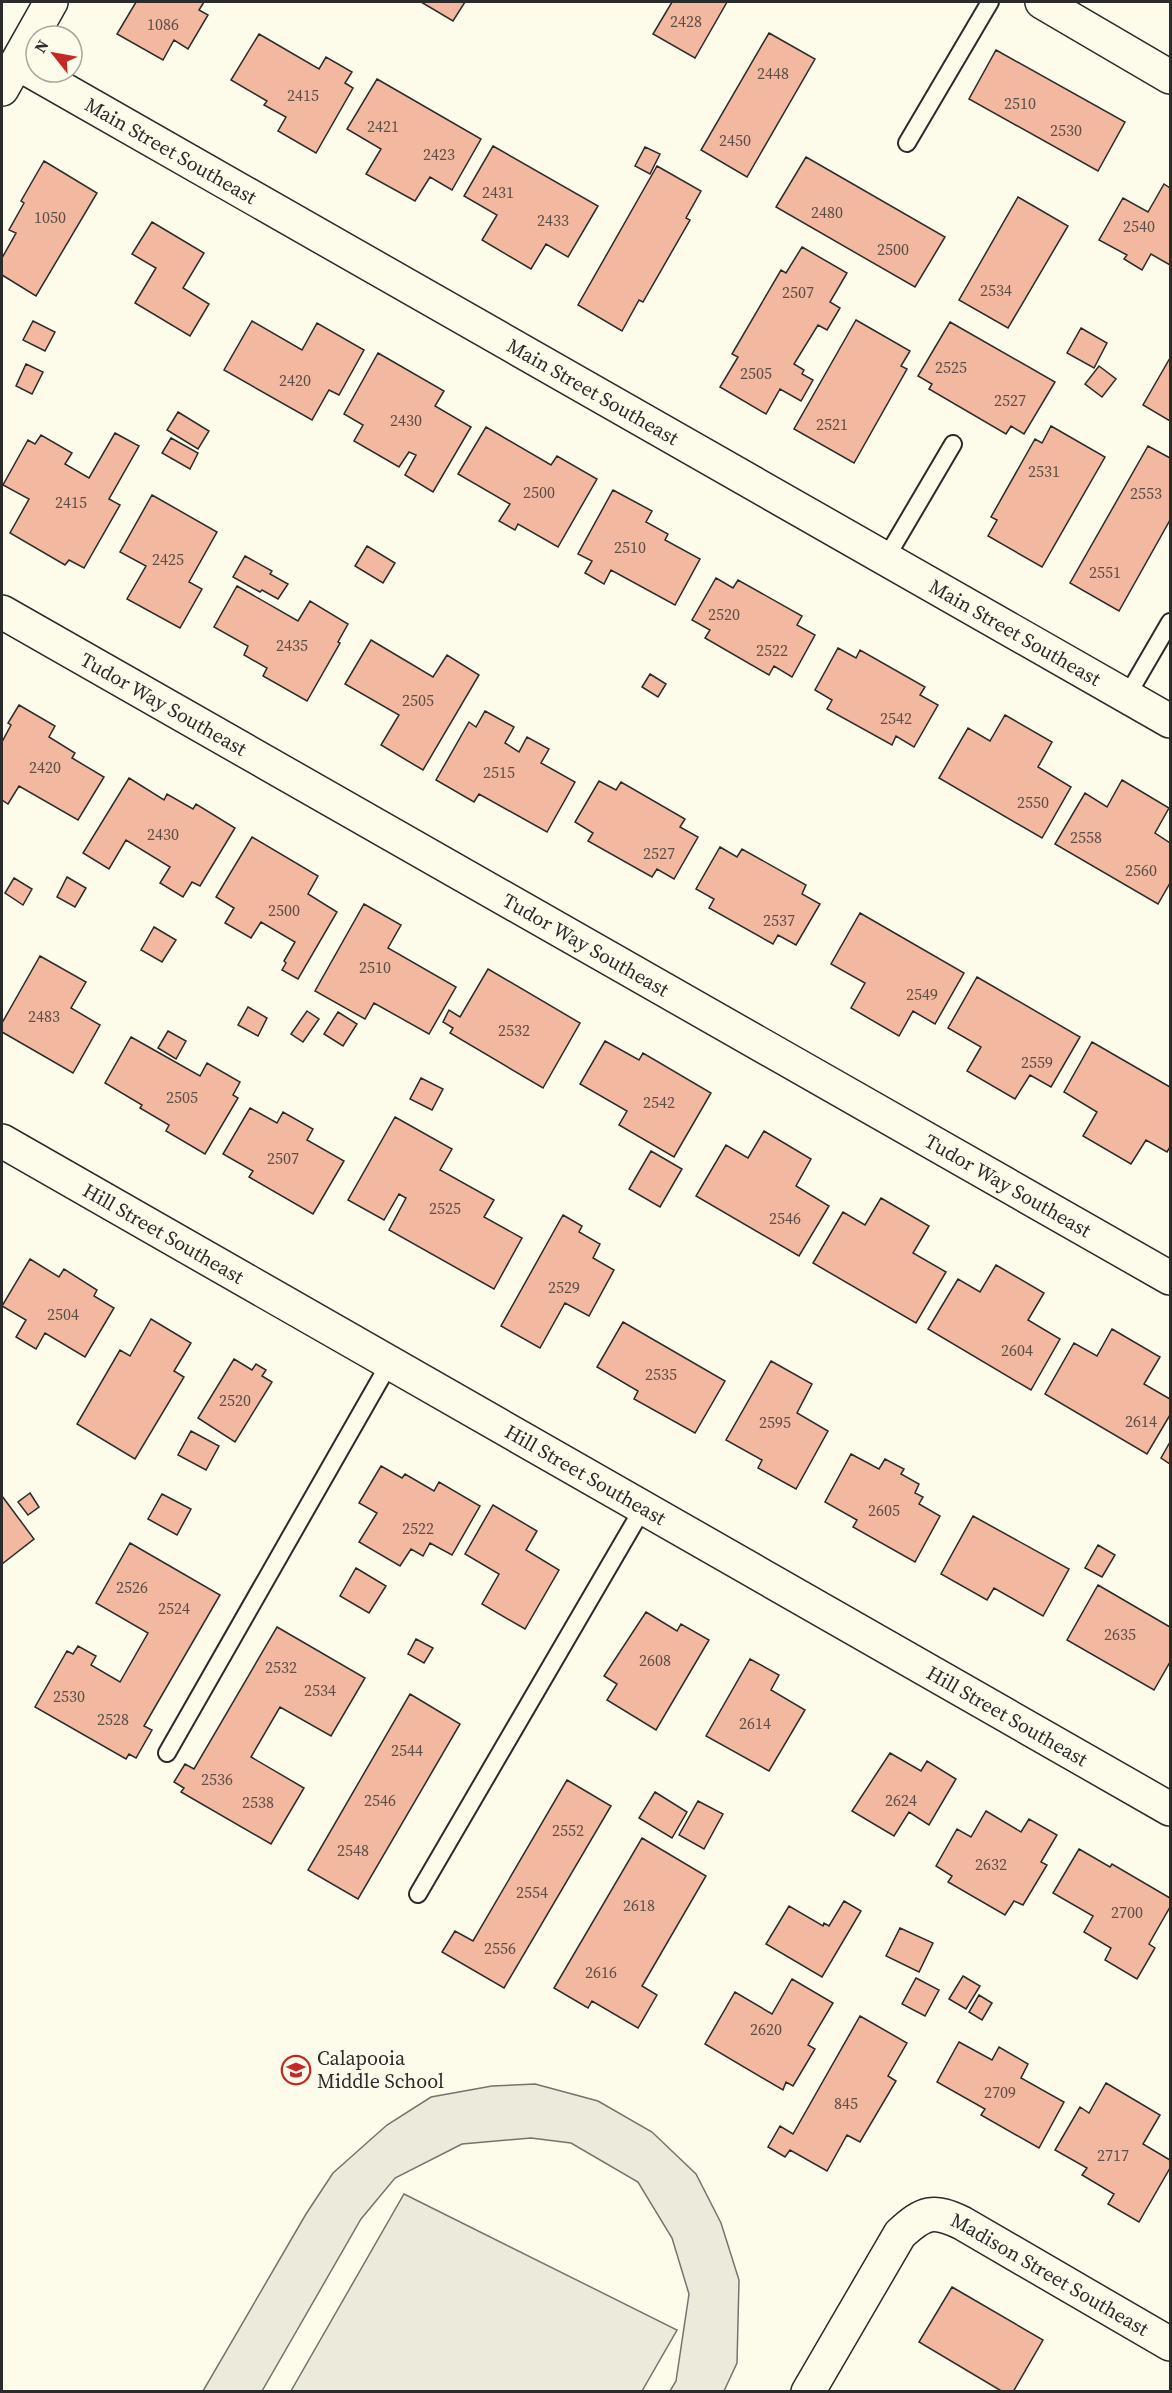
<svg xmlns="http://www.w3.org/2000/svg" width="1172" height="2393" viewBox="0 0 1172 2393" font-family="'Source Serif 4',serif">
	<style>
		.green { fill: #ecebdb; stroke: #74746e; stroke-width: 1.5 }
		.building { fill: #f2b8a0; stroke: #2b2b2b; stroke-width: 1.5 }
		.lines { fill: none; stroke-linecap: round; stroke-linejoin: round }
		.lane-casing { stroke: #2b2b2b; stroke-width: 20 }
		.street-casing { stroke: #2b2b2b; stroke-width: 36 }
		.secondary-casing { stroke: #2b2b2b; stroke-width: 36 }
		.lane { stroke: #fdfbea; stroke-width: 16 }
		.street { stroke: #fdfbea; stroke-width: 33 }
		.secondary { stroke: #fdfbea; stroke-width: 33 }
		.labels { text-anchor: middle; stroke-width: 4.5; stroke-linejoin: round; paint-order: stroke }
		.number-label { font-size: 16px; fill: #5d4e48 }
		.street-label { font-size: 20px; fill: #2b2b2b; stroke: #fdfbea }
		.poi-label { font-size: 20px; fill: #2b2b2b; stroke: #fdfbea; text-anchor: start }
	</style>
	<rect width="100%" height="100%" fill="#fdfbea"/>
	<!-- green -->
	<path class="green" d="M535 2084 598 2101 652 2132 696 2174 721 2223 739 2280 737 2363 724 2391H670L676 2381 689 2294 672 2238 638 2182 571 2143 531 2138 462 2144 395 2178 361 2219 262 2391H203L306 2214 333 2173 387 2125 431 2097 492 2086Z
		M404 2194 677 2330 642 2391H291Z"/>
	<!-- building -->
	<path class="building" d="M136 2H204L199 10 208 15 188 49 174 40 163 60 117 34Z
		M421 2H465L453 21Z
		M672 2H727L695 58 653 34Z
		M769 33 815 59 747 177 701 150Z
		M259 34 319 69 326 57 352 72 345 83 353 88 316 153 278 131 286 117 264 105 267 101 231 80Z
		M996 50 1125 122 1098 171 969 99Z
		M377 79 481 139 452 190 430 177 415 201 366 174 381 149 347 129Z
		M493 146 598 206 568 257 546 244 531 269 482 240 497 215 464 196Z
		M645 147 660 154 650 174 635 166Z
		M806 157 945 237 915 287 776 207Z
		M44 161 97 193 36 296 2 275V258L16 233 9 230 24 203 21 201Z
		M657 166 701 191 686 218 690 220 643 302 639 300 622 331 578 305Z
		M1164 184 1170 188V265L1151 254 1142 270 1124 259 1127 255 1099 240 1123 198 1148 212Z
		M1018 197 1068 226 1008 328 959 300Z
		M152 222 204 253 183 288 209 304 190 336 135 303 156 268 132 254Z
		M802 247 847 273 830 302 840 308 827 330 818 325 794 364 804 370 802 374 813 380 801 401 780 389 766 414 720 387 738 357 732 354 781 270 786 273Z
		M856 320 910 351 901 366 907 369 854 463 794 429Z
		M33 321 55 332 45 351 23 340Z
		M252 321 302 350 317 323 364 350 339 395 329 390 312 420 224 370Z
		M950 322 1055 382 1024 434 1011 426 1006 434 929 389 932 384 918 376Z
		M1081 328 1107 343 1094 368 1067 353Z
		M378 353 444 391 435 406 471 427 433 492 405 475 416 455 409 452 399 467 354 441 363 425 344 414Z
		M1170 358V421L1143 405Z
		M26 364 43 372 32 394 16 386Z
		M1099 366 1116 379 1102 397 1085 384Z
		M178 412 209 431 198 449 167 430Z
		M1051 426 1105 457 1042 567 988 536 997 520 991 517 1035 439 1042 443Z
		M486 427 551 465 557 456 597 479 558 547 518 524 515 530 499 521 510 504 458 474Z
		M115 433 139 446 109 499 120 505 84 568 69 560 65 565 10 533 29 499 3 485 28 440 35 444 41 435 72 453 65 464 89 478Z
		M171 438 198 453 190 469 162 453Z
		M1148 446 1170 458V520L1119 611 1070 583Z
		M613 490 652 511 646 522 668 534 665 540 700 559 675 605 611 570 604 584 585 573 592 561 578 554Z
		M152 495 217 532 189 582 202 589 180 628 127 599 146 566 120 552Z
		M367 546 395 563 383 583 355 566Z
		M245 556 272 571 270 574 288 584 278 599 262 590 260 592 233 577Z
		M716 578 733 588 738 580 802 616 797 625 815 635 792 677 774 666 769 675 705 638 710 630 692 620Z
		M237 586 298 621 310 601 348 624 338 642 340 643 307 701 263 676 267 668 244 655 248 646 214 627Z
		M371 640 433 677 447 655 479 675 423 770 381 745 399 715 345 684Z
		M838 648 856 658 860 650 925 687 920 695 938 705 914 747 896 736 892 745 827 709 832 700 815 690Z
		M650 674 666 684 658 697 642 687Z
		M19 705 55 726 49 737 75 753 72 758 104 777 78 820 19 786 8 804 2 800V742L11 725 8 723Z
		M485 711 514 727 505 743 519 752 527 737 549 749 541 763 575 782 547 832 479 794 474 802 436 780 469 722 476 727Z
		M1005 715 1052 742 1038 767 1071 787 1042 838 939 778 968 728 990 741Z
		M129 778 164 800 167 794 193 809 196 804 235 828 200 886 192 882 183 897 160 883 170 867 126 840 109 869 83 853Z
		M1122 780 1169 808 1155 833 1170 843V883L1158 904 1055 844 1085 793 1107 807Z
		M599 781 616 790 621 782 685 819 680 827 698 837 674 879 657 869 652 877 588 841 593 833 575 822Z
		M252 837 318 876 308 894 337 912 298 979 282 970 286 963 284 961 295 942 261 922 251 938 225 923 234 908 216 897Z
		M720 847 737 857 742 849 806 885 802 894 820 904 796 945 778 935 773 944 709 908 714 899 696 889Z
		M67 877 86 888 75 907 57 897Z
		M14 878 32 889 23 905 5 893Z
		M364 904 401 925 388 948 456 987 429 1034 374 1003 365 1019 315 991Z
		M860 913 964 973 935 1024 913 1011 899 1036 851 1008 865 983 831 964Z
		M154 927 176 940 162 962 141 950Z
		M40 956 86 982 71 1008 100 1025 73 1073 2 1032V1023Z
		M488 969 580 1023 543 1088 450 1033 453 1028 443 1022 449 1010 460 1017Z
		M977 977 1080 1037 1051 1087 1030 1075 1015 1099 967 1071 981 1047 948 1028Z
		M248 1007 267 1018 258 1036 238 1025Z
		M307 1011 319 1019 303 1042 291 1034Z
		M338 1012 357 1024 343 1046 324 1034Z
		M168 1031 186 1041 176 1059 158 1048Z
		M131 1037 200 1076 207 1063 240 1082 233 1095 238 1098 205 1154 166 1131 169 1125 140 1108 142 1105 105 1083Z
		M605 1041 639 1060 643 1053 711 1093 674 1157 619 1125 627 1111 580 1084Z
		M1092 1042 1170 1087V1147L1167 1152 1146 1140 1131 1164 1083 1136 1097 1112 1064 1092Z
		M421 1078 443 1089 432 1110 410 1099Z
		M250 1108 277 1123 283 1112 313 1129 307 1140 344 1161 313 1214 249 1177 253 1171 223 1154Z
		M395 1117 452 1149 440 1170 494 1200 484 1217 522 1238 494 1289 389 1230 406 1198 399 1194 384 1220 348 1200Z
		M764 1131 811 1159 796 1186 829 1206 799 1256 696 1196 726 1145 748 1158Z
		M651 1151 682 1169 660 1207 629 1189Z
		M881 1198 929 1226 913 1253 946 1272 916 1323 813 1263 843 1212 865 1225Z
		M563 1215 582 1226 579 1232 600 1244 593 1258 614 1270 589 1316 565 1303 540 1348 501 1326Z
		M30 1259 59 1277 64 1269 97 1290 94 1296 114 1308 85 1357 45 1333 36 1349 16 1337 26 1320 2 1306Z
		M996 1265 1044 1293 1028 1320 1060 1339 1031 1390 928 1329 958 1279 980 1292Z
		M151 1319 191 1343 174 1371 184 1377 135 1459 77 1424 120 1350 130 1356Z
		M623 1322 725 1381 695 1433 634 1399 638 1391 597 1367Z
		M1112 1329 1160 1357 1144 1384 1170 1399V1415L1147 1454 1045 1394 1074 1343 1097 1356Z
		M234 1359 252 1370 256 1364 266 1370 262 1376 272 1382 235 1442 198 1418Z
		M771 1361 812 1384 797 1413 828 1431 796 1489 758 1468 762 1460 726 1440Z
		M191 1431 219 1446 206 1470 178 1455Z
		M1170 1442V1464L1161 1458Z
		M851 1454 879 1469 885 1459 904 1469 901 1474 919 1484 915 1493 923 1497 919 1504 940 1516 915 1562 853 1527 857 1520 825 1502Z
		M381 1466 402 1478 405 1474 434 1491 439 1482 480 1506 452 1555 430 1543 423 1556 411 1549 400 1566 359 1542 377 1513 359 1503Z
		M30 1493 39 1507 28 1515 18 1502Z
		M162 1494 191 1509 177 1535 148 1519Z
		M2 1496 34 1539 2 1564Z
		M493 1505 537 1531 526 1550 559 1570 525 1629 482 1604 499 1574 465 1554Z
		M973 1516 1069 1569 1043 1616 994 1588 987 1600 941 1574Z
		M130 1543 220 1595 144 1726 152 1730 136 1758 129 1754 126 1759 35 1707 67 1651 73 1654 78 1646 96 1656 91 1665 120 1682 148 1633 96 1603Z
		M1098 1545 1115 1555 1102 1577 1085 1568Z
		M356 1568 386 1586 369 1613 340 1596Z
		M1098 1585 1170 1627V1662L1154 1690 1067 1640Z
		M646 1612 677 1631 681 1624 709 1640 656 1730 607 1700 617 1684 604 1676Z
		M277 1627 365 1678 331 1736 280 1707 251 1757 304 1788 271 1844 181 1792 184 1788 174 1782 185 1764 194 1769Z
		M416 1639 433 1648 424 1663 408 1654Z
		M750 1659 779 1675 771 1690 805 1710 769 1771 706 1736Z
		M410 1694 460 1724 358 1899 308 1870Z
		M890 1753 921 1771 927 1761 956 1779 929 1825 909 1812 894 1836 852 1811Z
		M567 1780 611 1806 504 1988 442 1952 455 1931 473 1941Z
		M655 1792 687 1812 672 1838 639 1818Z
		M698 1801 723 1814 704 1849 679 1835Z
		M986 1811 1021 1832 1029 1819 1057 1835 1041 1862 1047 1865 1023 1905 1014 1901 1005 1915 948 1882 952 1876 936 1866 957 1829 971 1837Z
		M642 1838 706 1876 642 1986 657 1995 638 2028 592 2001 588 2008 554 1988Z
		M1079 1849 1110 1867 1112 1864 1170 1898V1907L1149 1944 1155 1948 1137 1979 1105 1960 1111 1948 1084 1932 1093 1916 1053 1893Z
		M844 1901 861 1911 822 1977 766 1944 789 1906 823 1926 824 1923 829 1926Z
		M900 1928 933 1943 919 1972 886 1956Z
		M963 1976 980 1986 966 2009 949 1999Z
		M916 1978 939 1990 925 2016 902 2004Z
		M792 1979 833 2003 808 2045 815 2049 793 2086 786 2082 783 2090 705 2044 735 1992 772 2014Z
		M979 1995 992 2003 982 2020 969 2012Z
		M860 2016 907 2043 888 2076 896 2081 860 2142 847 2135 827 2171 790 2150 785 2157 768 2147 780 2126 793 2134Z
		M959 2042 992 2060 999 2047 1028 2064 1021 2078 1064 2102 1039 2148 981 2115 985 2109 937 2082Z
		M1106 2083 1160 2115 1143 2144 1170 2160V2168L1139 2222 1108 2204 1114 2194 1082 2175 1087 2168 1055 2150 1080 2107 1089 2113Z
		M952 2287 1043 2340 1013 2392H1003L919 2342Z"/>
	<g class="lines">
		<!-- lane casing -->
		<g class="lane-casing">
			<path id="lane" d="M907 143 990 2
				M886 558 953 444
				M1127 696 1170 622
				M167 1753 389 1364
				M418 1894 643 1508"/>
		</g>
		<!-- street casing -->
		<g class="street-casing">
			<g id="street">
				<path d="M1042 2 1170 77"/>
				<path id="s1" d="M17 63 1170 721"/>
				<path d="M2 89 51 2"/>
				<path id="s2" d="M2 612 1170 1278"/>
				<path id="s3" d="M808 2392 900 2234C924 2212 933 2209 962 2223L1170 2344"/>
			</g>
		</g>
		<!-- secondary casing -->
		<g class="secondary-casing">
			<g id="secondary">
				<path id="s4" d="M2 1141 1170 1809"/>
			</g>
		</g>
		<!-- lane -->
		<use href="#lane" class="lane"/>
		<!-- street -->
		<use href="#street" class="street"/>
		<!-- secondary -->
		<use href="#secondary" class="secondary"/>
	</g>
	<!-- icons -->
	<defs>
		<g id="school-ring" transform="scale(1.5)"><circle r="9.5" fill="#fdfbea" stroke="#c62828" stroke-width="1.5"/><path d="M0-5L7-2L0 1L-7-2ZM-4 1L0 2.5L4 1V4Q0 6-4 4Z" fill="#c62828"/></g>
	</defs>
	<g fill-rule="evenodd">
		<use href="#school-ring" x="296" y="2070"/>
	</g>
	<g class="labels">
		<!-- number labels -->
		<g class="number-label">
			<text x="686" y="27">2428</text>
			<text x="163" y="30">1086</text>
			<text x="773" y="79">2448</text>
			<text x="303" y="101">2415</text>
			<text x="1020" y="109">2510</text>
			<text x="383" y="132">2421</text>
			<text x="1066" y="136">2530</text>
			<text x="735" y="146">2450</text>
			<text x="439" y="160">2423</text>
			<text x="498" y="198">2431</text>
			<text x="827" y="218">2480</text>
			<text x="50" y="223">1050</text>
			<text x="553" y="226">2433</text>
			<text x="1139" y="232">2540</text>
			<text x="893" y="255">2500</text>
			<text x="996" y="296">2534</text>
			<text x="798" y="298">2507</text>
			<text x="951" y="373">2525</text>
			<text x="756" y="379">2505</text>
			<text x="295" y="386">2420</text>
			<text x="1010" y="406">2527</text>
			<text x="406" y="426">2430</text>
			<text x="832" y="430">2521</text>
			<text x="1044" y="477">2531</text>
			<text x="539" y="498">2500</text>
			<text x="1146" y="499">2553</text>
			<text x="71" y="508">2415</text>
			<text x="630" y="553">2510</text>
			<text x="168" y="565">2425</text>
			<text x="1105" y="578">2551</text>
			<text x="724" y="620">2520</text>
			<text x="292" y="651">2435</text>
			<text x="772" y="656">2522</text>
			<text x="418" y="706">2505</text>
			<text x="896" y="724">2542</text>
			<text x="45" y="773">2420</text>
			<text x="499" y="778">2515</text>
			<text x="1033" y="808">2550</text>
			<text x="163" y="840">2430</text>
			<text x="1086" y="843">2558</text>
			<text x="659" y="859">2527</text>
			<text x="1141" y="876">2560</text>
			<text x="284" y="916">2500</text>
			<text x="779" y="926">2537</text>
			<text x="375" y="973">2510</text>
			<text x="922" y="1000">2549</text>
			<text x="44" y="1022">2483</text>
			<text x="514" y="1036">2532</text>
			<text x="1037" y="1068">2559</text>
			<text x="182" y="1103">2505</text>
			<text x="659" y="1108">2542</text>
			<text x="283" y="1164">2507</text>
			<text x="445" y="1214">2525</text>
			<text x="785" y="1224">2546</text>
			<text x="564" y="1293">2529</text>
			<text x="63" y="1320">2504</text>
			<text x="1017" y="1356">2604</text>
			<text x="661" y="1380">2535</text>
			<text x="235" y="1406">2520</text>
			<text x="1141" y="1427">2614</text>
			<text x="775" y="1428">2595</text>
			<text x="884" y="1516">2605</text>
			<text x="418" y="1534">2522</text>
			<text x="132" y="1593">2526</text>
			<text x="174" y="1614">2524</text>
			<text x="1120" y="1640">2635</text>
			<text x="655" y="1666">2608</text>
			<text x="281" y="1673">2532</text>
			<text x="320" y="1696">2534</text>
			<text x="69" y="1702">2530</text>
			<text x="113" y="1725">2528</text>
			<text x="755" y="1729">2614</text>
			<text x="407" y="1756">2544</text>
			<text x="217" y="1785">2536</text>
			<text x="380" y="1806">2546</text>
			<text x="901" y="1806">2624</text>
			<text x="258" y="1808">2538</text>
			<text x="568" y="1836">2552</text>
			<text x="353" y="1856">2548</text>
			<text x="991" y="1870">2632</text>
			<text x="532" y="1898">2554</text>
			<text x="639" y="1911">2618</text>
			<text x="1127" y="1918">2700</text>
			<text x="500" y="1954">2556</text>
			<text x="601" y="1978">2616</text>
			<text x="766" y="2035">2620</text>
			<text x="1000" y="2098">2709</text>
			<text x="846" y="2109">845</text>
			<text x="1113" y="2161">2717</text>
		</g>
		<!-- street labels -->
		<g class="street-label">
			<text dy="7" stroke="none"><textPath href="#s1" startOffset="177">Main Street Southeast</textPath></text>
			<text dy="7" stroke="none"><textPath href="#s1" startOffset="663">Main Street Southeast</textPath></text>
			<text dy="7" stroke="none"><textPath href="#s1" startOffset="1149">Main Street Southeast</textPath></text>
			<text dy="7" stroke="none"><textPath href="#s2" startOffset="186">Tudor Way Southeast</textPath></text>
			<text dy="7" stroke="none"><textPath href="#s2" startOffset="672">Tudor Way Southeast</textPath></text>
			<text dy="7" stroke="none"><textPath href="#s2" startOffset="1158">Tudor Way Southeast</textPath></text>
			<text dy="7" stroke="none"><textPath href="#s4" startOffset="186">Hill Street Southeast</textPath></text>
			<text dy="7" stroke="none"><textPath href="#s4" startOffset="672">Hill Street Southeast</textPath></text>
			<text dy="7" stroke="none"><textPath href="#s4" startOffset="1158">Hill Street Southeast</textPath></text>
			<text dy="7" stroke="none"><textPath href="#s3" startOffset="354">Madison Street Southeast</textPath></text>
		</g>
		<!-- poi labels -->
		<g class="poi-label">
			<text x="317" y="2065">Calapooia<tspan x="317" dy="23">Middle School</tspan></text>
		</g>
	</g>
	<!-- border -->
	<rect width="1172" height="2393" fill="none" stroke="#2b2b2b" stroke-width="6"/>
	<!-- north arrow -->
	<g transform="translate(54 54) rotate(301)"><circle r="28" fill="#fdfbea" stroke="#a9a89e" stroke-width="1.5"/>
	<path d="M0-4.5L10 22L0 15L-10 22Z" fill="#c62828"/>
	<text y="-9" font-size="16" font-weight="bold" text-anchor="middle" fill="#2b2b2b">N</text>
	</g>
</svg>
